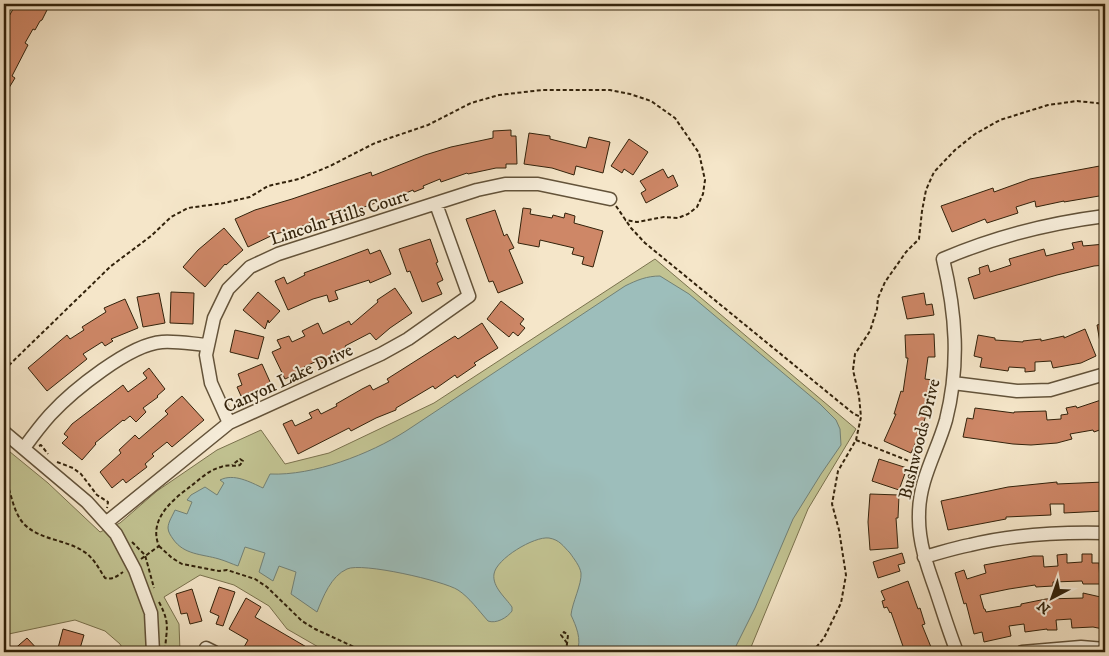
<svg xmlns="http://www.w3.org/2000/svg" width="1109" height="656" viewBox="0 0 1109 656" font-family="'IM FELL DW Pica',serif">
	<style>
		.green { fill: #c2c392; stroke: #7a724e }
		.water { fill: #9dbebb; stroke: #728075 }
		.building { fill: #ce8767; stroke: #32220b }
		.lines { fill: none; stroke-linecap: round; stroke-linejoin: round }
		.minor-casing { stroke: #63533a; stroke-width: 15 }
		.path { stroke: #32220b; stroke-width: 2; stroke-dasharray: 4 2.5; stroke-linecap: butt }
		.minor { stroke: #f8efdc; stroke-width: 12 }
		.labels { text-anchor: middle; stroke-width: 4; stroke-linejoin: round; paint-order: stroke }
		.street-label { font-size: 18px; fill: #32220b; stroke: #f8efdc }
	</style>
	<rect width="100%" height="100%" fill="#f5e6c9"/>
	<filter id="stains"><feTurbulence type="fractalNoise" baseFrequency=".004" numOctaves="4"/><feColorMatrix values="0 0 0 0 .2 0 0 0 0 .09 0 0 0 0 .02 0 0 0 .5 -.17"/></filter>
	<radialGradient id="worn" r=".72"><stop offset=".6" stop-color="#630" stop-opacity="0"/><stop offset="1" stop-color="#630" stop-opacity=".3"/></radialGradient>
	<!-- green -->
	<path class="green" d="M655 259 856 429 808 509 749 652H327L287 629 269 606 234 585 200 575 164 597 179 624 180 652H125L120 644 105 631 75 620 4 635V447L48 483 100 532 120 523 157 491 217 450 261 430 285 464 329 453 434 403Z"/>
	<!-- water -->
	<path class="water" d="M660 276 689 294 820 404 836 420 840 429 841 445 821 474 793 519 755 608 733 652H577C582 639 576 626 571 615 572 603 582 584 581 573 580 566 574 559 570 553 563 546 560 540 549 538 534 536 496 559 494 574 492 587 506 598 512 607V611C507 618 496 624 488 621 479 611 469 597 458 590 444 581 362 562 347 569 331 576 323 597 317 612L291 594 296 572 279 566 273 581 259 572 265 553 245 547 238 566C232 564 226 561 219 559 202 554 184 555 173 539 171 536 168 532 168 528 168 522 173 515 175 510L187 514 192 502 187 500 191 495 205 487 217 495 224 483 220 480C234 473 250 482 263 488L270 474C313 476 370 454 406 431L625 286C637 280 647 276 660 276Z"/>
	<!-- building -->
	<path class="building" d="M16 4H50L42 20 40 21 35 30 33 29 25 43 28 45 12 76 15 78 4 96V25Z
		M511 130V136H516L517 164H506V168H496L468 174 467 173 441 182 440 179 423 186 424 188 414 192 413 190 388 201 387 199 313 225 312 222 296 229 275 234 248 247 235 219 255 210 292 199 371 172 372 176 425 155 451 147 493 138V131Z
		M529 133 550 136V139L586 148 589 137 610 142 603 173 576 166 574 175 552 168 524 164Z
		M629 139 648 152 633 175 624 169 622 173 611 166Z
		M1105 165V195L1064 202V201L1036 207 1035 201 1016 207 1018 213 987 223 985 219 952 232 941 206 993 188 994 192 1030 179Z
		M663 169 668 178 673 175 678 186 646 203 641 193 646 190 640 181Z
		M523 208 531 209 530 214 552 218 553 215 564 218 565 213 575 216 574 223 603 231 593 267 582 264 584 257 572 254 574 248 540 240 539 247 518 243Z
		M495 210 504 236 507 234 514 248 509 250 523 283 498 293 493 281 489 282 466 219Z
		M224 228 243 250 226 265 225 264 205 287 183 267 198 250Z
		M430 239 438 262 436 263 443 280 437 283 442 294 422 302 410 271 407 272 399 249Z
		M1082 241 1083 246 1105 244V265L1094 266 1057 275 974 299 968 278 980 274 979 268 988 265 990 272 1011 265 1009 259 1044 249 1046 256 1074 249 1072 243Z
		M368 249 370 254 380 250 391 274 370 283 369 280 335 291 338 299 329 302 327 295 313 299 288 310 275 281 284 277 287 284 305 275 304 273Z
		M395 288 412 313 390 328 376 340 370 333 345 346 348 351 321 363 319 360 304 367 305 370 285 379 272 352 281 348 277 340 289 336 292 342 305 336 302 331 318 323 323 334 349 321 351 325 378 302 377 300Z
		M171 292 194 293 193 324 170 323Z
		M258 292 280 311 269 323 268 320 265 329 243 310Z
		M159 293 165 323 143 327 137 297Z
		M924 293 926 305 932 304 934 315 907 319 902 297Z
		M125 299 138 328 111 339 113 341 105 346 102 342 83 354 87 359 47 391 28 368 67 335 70 339 84 330 82 327 106 312 104 308Z
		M501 301 524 319 520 324 525 328 518 336 513 332 509 337 487 319Z
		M482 323 498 348 474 363 476 365 457 378 455 375 435 389 433 386 396 408V410L376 418 351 431 349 428 298 454 283 424 292 420 295 426 312 418 309 413 318 409 321 414 337 406 336 404 362 389 370 385 373 390 389 382 387 379 455 336 458 339Z
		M1105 323V347L1101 348 1097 325Z
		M1085 329 1096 356 1081 363 1053 368 1051 361 1035 362V371L1025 372V368L1009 367 1008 371 980 367 982 358 974 356 978 335 995 338V340L1023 342V341L1041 339V341L1064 336V338Z
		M235 330 264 337 258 359 230 352Z
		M934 334 935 357H928L925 379 933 380 932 391 929 390 923 411 927 412 921 431 911 453 884 441 896 414H894L901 391 903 392 908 358H906L905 335Z
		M262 364 271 384 241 396 237 387 242 385 238 374Z
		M149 368 165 389 157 396 158 397 143 408 146 412 136 422 130 416 124 421 123 420 95 443 96 444 82 460 62 443 68 437 64 434 72 424 123 385 128 392 147 378 143 373Z
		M182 396 204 420 172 447 167 442 152 454 154 456 145 464 147 467 126 483 123 479 112 488 100 472 121 453 119 450 135 435 139 439 168 414 165 411Z
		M1101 400 1105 412V428L1094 432 1093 430 1070 434 1072 439 1057 443 1031 445 1013 444 963 437 967 418 973 419 975 408 1014 413V412L1046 411 1047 420 1061 419V415L1068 414 1066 408 1076 406 1077 408Z
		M879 459 907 468 899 490 872 481Z
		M1057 482V484L1104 482V511L1064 513V504H1050L1051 515 1006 517V519L948 530 941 501 1008 487Z
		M870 494 899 495 898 518H896L898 548 870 550 868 522Z
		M902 553 905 563 898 565 900 571 878 578 873 562Z
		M1067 554V563L1082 562V554H1092V563H1099L1100 584H1083L1082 581 1053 582V586L1036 587 1035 585 1009 589 980 595 984 609H985L986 612 1021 606V604L1046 599 1083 598V593L1105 598V620L1103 629 1093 627 1072 628 1071 619 1056 620 1057 630H1047V629L1025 632 1024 624 1009 626 1011 636 984 642 982 632 974 634 966 603 964 604 955 573 964 570 967 579 986 573 984 565 1033 556H1043L1044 567 1058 566 1057 555Z
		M908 581 918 609 920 608 925 624 922 625 933 652H905L891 612 890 613 887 607 884 608 882 601 885 600 881 591Z
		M219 587 235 592 223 626 216 624 219 616 210 612Z
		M192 589 202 621 190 624 187 613 181 614 176 594Z
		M246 598 261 607 255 617 315 652H253L244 647 248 640 229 629Z
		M63 629 84 635 79 652H57Z
		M27 638 40 652H11Z"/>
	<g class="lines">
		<!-- minor casing -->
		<g class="minor-casing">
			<path id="minor" d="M953 383 1017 391 1050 390 1105 374
				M229 423 211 383 206 355 214 318 228 289 250 267 278 254 477 190 505 184H538L610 199
				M4 432 87 502 116 534 135 570 151 613 153 652
				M24 448C32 437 41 425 50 415 72 391 130 344 162 342 177 341 193 344 208 345
				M107 522 229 423 381 354 408 339 469 296 436 204
				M924 557C939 553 954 548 970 545 1014 534 1060 532 1105 533
				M206 648 214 652
				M957 652C949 632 943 612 936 591 927 566 918 541 919 514 919 480 937 452 946 420 960 364 956 314 943 259 994 237 1050 223 1105 216
				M1022 652 1081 647 1105 649"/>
		</g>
		<!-- path -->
		<path class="path" d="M616 206 631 228 645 243 854 414 861 417
			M4 370 111 266 151 236 171 217 188 208 224 203 250 197 268 186 299 179 330 166 375 143 428 125 471 103 499 95 542 90H610L630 94 651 101 675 118 699 153 705 180 703 194 697 207 688 214 678 218 664 217 637 222 625 220
			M856 440 919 465
			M39 446 41 445 48 454
			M57 462 73 468 81 474 97 495 108 502 107 508
			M4 477C12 492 12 511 24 524 41 541 67 539 86 553 95 560 99 569 105 578 113 580 117 576 123 572
			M132 542 145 555 154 588
			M159 546 172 558 182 564 219 571 227 570 255 579 267 587 302 621 315 629 365 652
			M141 559 159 546C148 520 172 500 191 486 200 479 209 470 221 467 227 464 234 467 240 465L243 461 240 459 232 465
			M159 602C171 625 166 628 165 652
			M566 652 568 635 564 632 561 635 567 643
			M812 652 824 638 841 603 846 575 839 530 832 504 838 471 856 440 861 417 859 396 853 370 855 354 870 331 877 309 878 298 885 282 906 252 919 239 922 211 926 190 934 172 955 150 975 134 1000 120 1048 105 1077 101 1105 104"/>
		<!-- minor -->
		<use href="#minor" class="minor"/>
	</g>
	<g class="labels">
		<!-- street labels -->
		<g class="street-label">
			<text transform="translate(339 217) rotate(-18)" y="6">Lincoln Hills Court</text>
			<text transform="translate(288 378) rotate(-25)" y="6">Canyon Lake Drive</text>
			<text transform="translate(919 439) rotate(-76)" y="6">Bushwoods Drive</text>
		</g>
	</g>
	<!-- margin -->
	<rect width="1109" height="656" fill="none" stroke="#f5e6c9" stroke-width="20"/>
	<rect x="5" y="5" width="1099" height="646" fill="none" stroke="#32220b" stroke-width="2.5"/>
	<rect x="10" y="10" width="1089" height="636" fill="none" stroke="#32220b"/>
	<!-- north arrow -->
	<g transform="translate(1052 598) rotate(221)" stroke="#f8efdc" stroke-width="4" paint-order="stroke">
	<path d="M0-4L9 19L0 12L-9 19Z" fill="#32220b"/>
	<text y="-8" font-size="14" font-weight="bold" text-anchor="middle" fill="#32220b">N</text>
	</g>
	<rect width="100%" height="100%" filter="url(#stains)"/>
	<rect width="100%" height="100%" fill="url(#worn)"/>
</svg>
